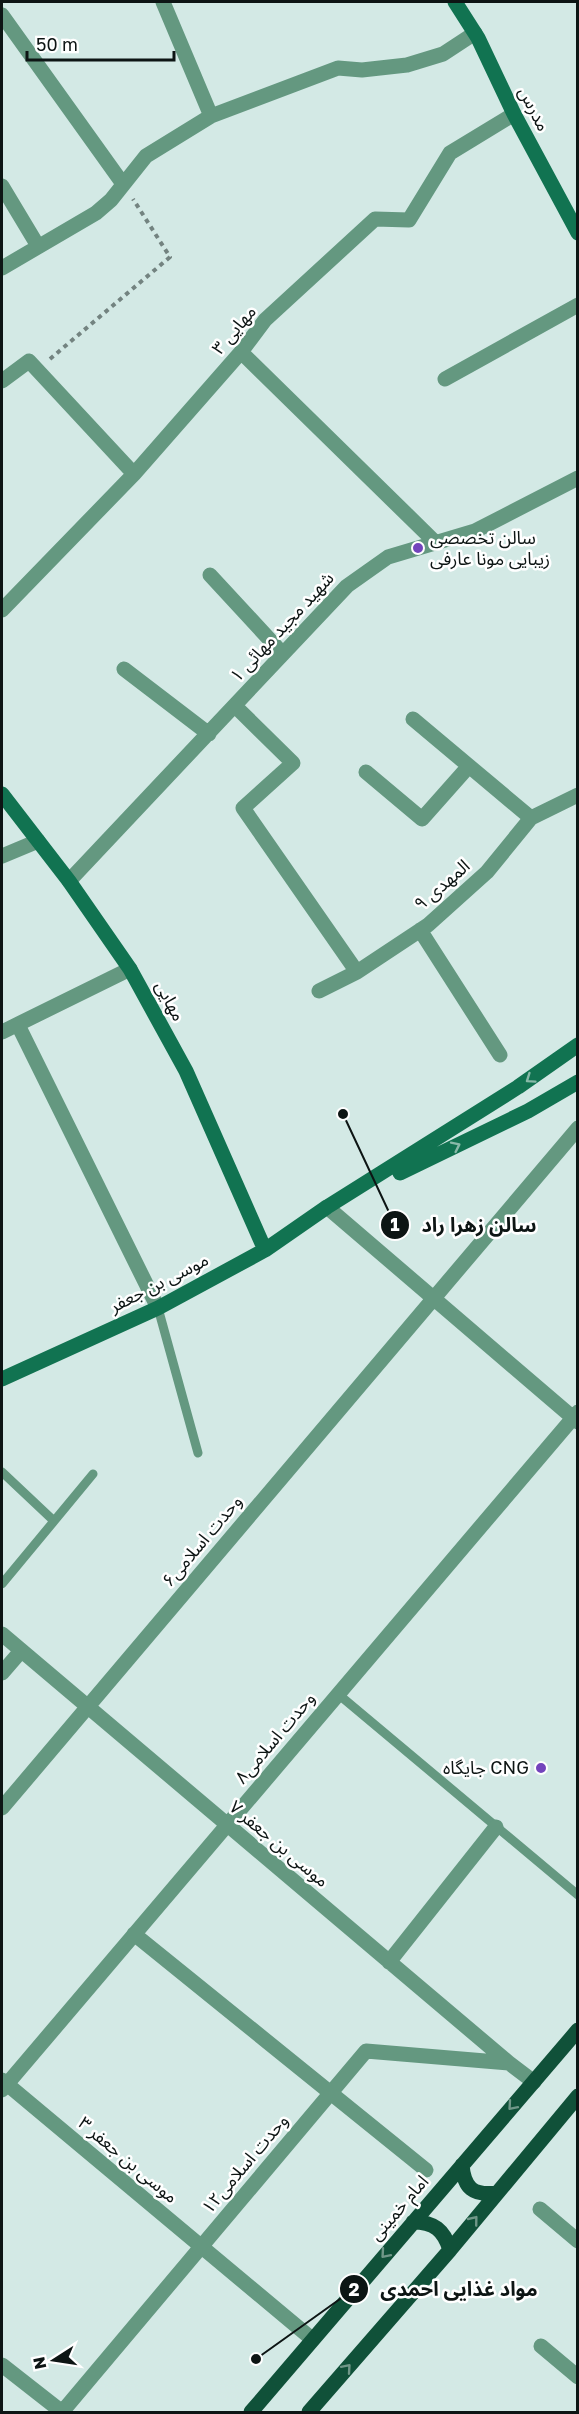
<svg xmlns="http://www.w3.org/2000/svg" width="579" height="2414" viewBox="0 0 579 2414" font-family="'Golos Text','Noto Sans Arabic',sans-serif">
	<style>
		.lines { fill: none; stroke-linecap: round; stroke-linejoin: round }
		.path { stroke: #738380; stroke-width: 4; stroke-dasharray: 4.5 4.5; stroke-linecap: butt }
		.lane { stroke: #649880; stroke-width: 9 }
		.street { stroke: #649880; stroke-width: 15 }
		.secondary { stroke: #117351; stroke-width: 15 }
		.primary { stroke: #105139; stroke-width: 15 }
		.oneway { stroke: #88b9a8 }
		.oneway2 { stroke: #709788 }
		.poi-dot { fill: #7344bc; stroke: #fff; stroke-width: 2 }
		.labels { text-anchor: middle; stroke-width: 5; stroke-linejoin: round; paint-order: stroke }
		.street-label { font-size: 18px; fill: #0d1514; stroke: #fff }
		.poi-label { font-size: 18px; fill: #0d1514; stroke: #fff; text-anchor: start }
		.leader { fill: none; stroke: #0d1514; stroke-width: 2 }
		.callout-dot { fill: #0d1514; stroke: #fff; stroke-width: 2 }
		.mark-label { font-size: 18px; text-anchor: middle; font-weight: bold; fill: #fff }
		.callout-label { font-size: 20px; text-anchor: middle; font-weight: bold; fill: #0d1514; stroke: #fff; stroke-width: 5; stroke-linejoin: round; paint-order: stroke }
	</style>
	<rect width="100%" height="100%" fill="#d3e9e5"/>
	<g class="lines">
		<!-- path -->
		<path class="path" d="M50 359 170 257 133 199"/>
		<!-- lane -->
		<path class="lane" d="M158 1308 198 1453
			M2 1472 54 1521
			M2 1584 93 1474
			M338 1694 578 1895"/>
		<!-- street -->
		<path class="street" d="M163 2 211 116
			M2 15 123 184
			M2 186 38 246
			M2 268 96 213 111 200 146 156 211 116 338 68 362 70 407 65 443 54 475 33
			M241 352 436 543
			M445 379 578 305
			M2 381 29 361 134 474
			M210 575 283 654
			M2 610 134 474 241 352 265 320 375 219 409 220 450 153 514 114
			M124 669 209 734
			M235 706 293 763 243 808 357 972
			M413 719 531 818
			M366 772 422 819 469 766
			M2 856 38 841
			M69 881 347 586 388 557 475 531 578 478
			M420 930 500 1055
			M319 991 357 972 428 925 487 872 531 818 578 795
			M18 1025 158 1308
			M2 1032 130 969
			M327 1207 578 1422
			M2 1634 509 2063 534 2082
			M2 1673 21 1651
			M2 1808 578 1128
			M134 1934 426 2170
			M389 1962 496 1827
			M2 2080 312 2339
			M2 2090 578 1412
			M540 2209 578 2241
			M541 2346 578 2377
			M2 2365 62 2412
			M62 2412 366 2051 509 2063"/>
		<!-- secondary -->
		<path class="secondary" d="M455 2 478 38 514 114 578 233
			M2 794 69 881 130 969 186 1071 265 1250
			M400 1173 528 1111 578 1082
			M2 1379 158 1308 265 1250 327 1207 518 1087 578 1045"/>
		<!-- primary -->
		<path class="primary" d="M462 2165C464 2188 473 2196 497 2193
			M413 2222C434 2222 444 2230 450 2250
			M251 2412 578 2030
			M309 2412 450 2250 578 2096"/>
	</g>
	<!-- one-way arrows -->
	<defs><path id="oneway-chevron" d="M-2-3.5L2.5 0L-2 3.5" fill="none" stroke-width="1.6" stroke-linecap="round" stroke-linejoin="round" transform="scale(1.5)"/></defs>
	<g class="oneway">
		<use href="#oneway-chevron" transform="translate(530 1079) rotate(145)"/>
		<use href="#oneway-chevron" transform="translate(456 1146) rotate(-26)"/>
	</g>
	<g class="oneway2">
		<use href="#oneway-chevron" transform="translate(512 2106) rotate(131)"/>
		<use href="#oneway-chevron" transform="translate(474 2220) rotate(-51)"/>
		<use href="#oneway-chevron" transform="translate(385 2254) rotate(131)"/>
		<use href="#oneway-chevron" transform="translate(347 2368) rotate(-49)"/>
	</g>
	<!-- markers -->
	<g class="poi-dot">
		<circle cx="418" cy="548" r="6"/>
		<circle cx="541" cy="1768" r="6"/>
	</g>
	<g class="labels">
		<!-- street labels -->
		<g class="street-label">
			<text transform="translate(534 109) rotate(63)" y="6">مدرس</text>
			<text transform="translate(234 330) rotate(-50)" y="6">مهایی ۳</text>
			<text transform="translate(282 627) rotate(-47)" y="6">شهید مجید مهائی ۱</text>
			<text transform="translate(442 885) rotate(-41)" y="6">المهدی ۹</text>
			<text transform="translate(170 1001) rotate(62)" y="6">مهایی</text>
			<text transform="translate(159 1283) rotate(-27)" y="6">موسی بن جعفر</text>
			<text transform="translate(202 1541) rotate(-50)" y="6">وحدت اسلامی۶</text>
			<text transform="translate(275 1738) rotate(-50)" y="6">وحدت اسلامی۸</text>
			<text transform="translate(279 1844) rotate(40)" y="6">موسی بن جعفر ۷</text>
			<text transform="translate(128 2160) rotate(40)" y="6">موسی بن جعفر ۳</text>
			<text transform="translate(245 2164) rotate(-50)" y="6">وحدت اسلامی۱۲</text>
			<text transform="translate(399 2208) rotate(-49)" y="6">امام خمینی</text>
		</g>
		<!-- poi labels -->
		<g class="poi-label">
			<text x="430" y="544">سالن تخصصی<tspan x="430" dy="21">زیبایی مونا عارفی</tspan></text>
			<text x="529" y="1774" text-anchor="end">جایگاه CNG</text>
		</g>
	</g>
	<!-- callouts -->
	<path class="leader" d="M343 1114L395 1225M256 2359L354 2289"/>
	<g class="callout-dot">
		<circle cx="343" cy="1114" r="6"/>
		<circle cx="256" cy="2359" r="6"/>
		<circle cx="395" cy="1225" r="15"/>
		<circle cx="354" cy="2289" r="15"/>
	</g>
	<g class="mark-label">
		<text x="395" y="1231">1</text>
		<text x="354" y="2296">2</text>
	</g>
	<g class="callout-label">
		<text x="479" y="1232">سالن زهرا راد</text>
		<text x="459" y="2296">مواد غذایی احمدی</text>
	</g>
	<!-- border -->
	<rect width="579" height="2414" fill="none" stroke="#0d1514" stroke-width="6"/>
	<!-- north arrow -->
	<g transform="translate(54 2360) rotate(258)" stroke="#ffffff" stroke-width="4.5" paint-order="stroke">
	<path d="M0-4.5L10 22L0 15L-10 22Z" fill="#0d1514"/>
	<text y="-9" font-size="16" font-weight="bold" text-anchor="middle" fill="#0d1514">N</text>
	</g>
	<!-- scale -->
	<path d="M27 51v9h147v-9" fill="none" stroke="#0d1514" stroke-width="3"/>
	<text x="36" y="51" font-size="18" fill="#0d1514" stroke="#ffffff" stroke-width="4.5" paint-order="stroke">50 m</text>
</svg>
